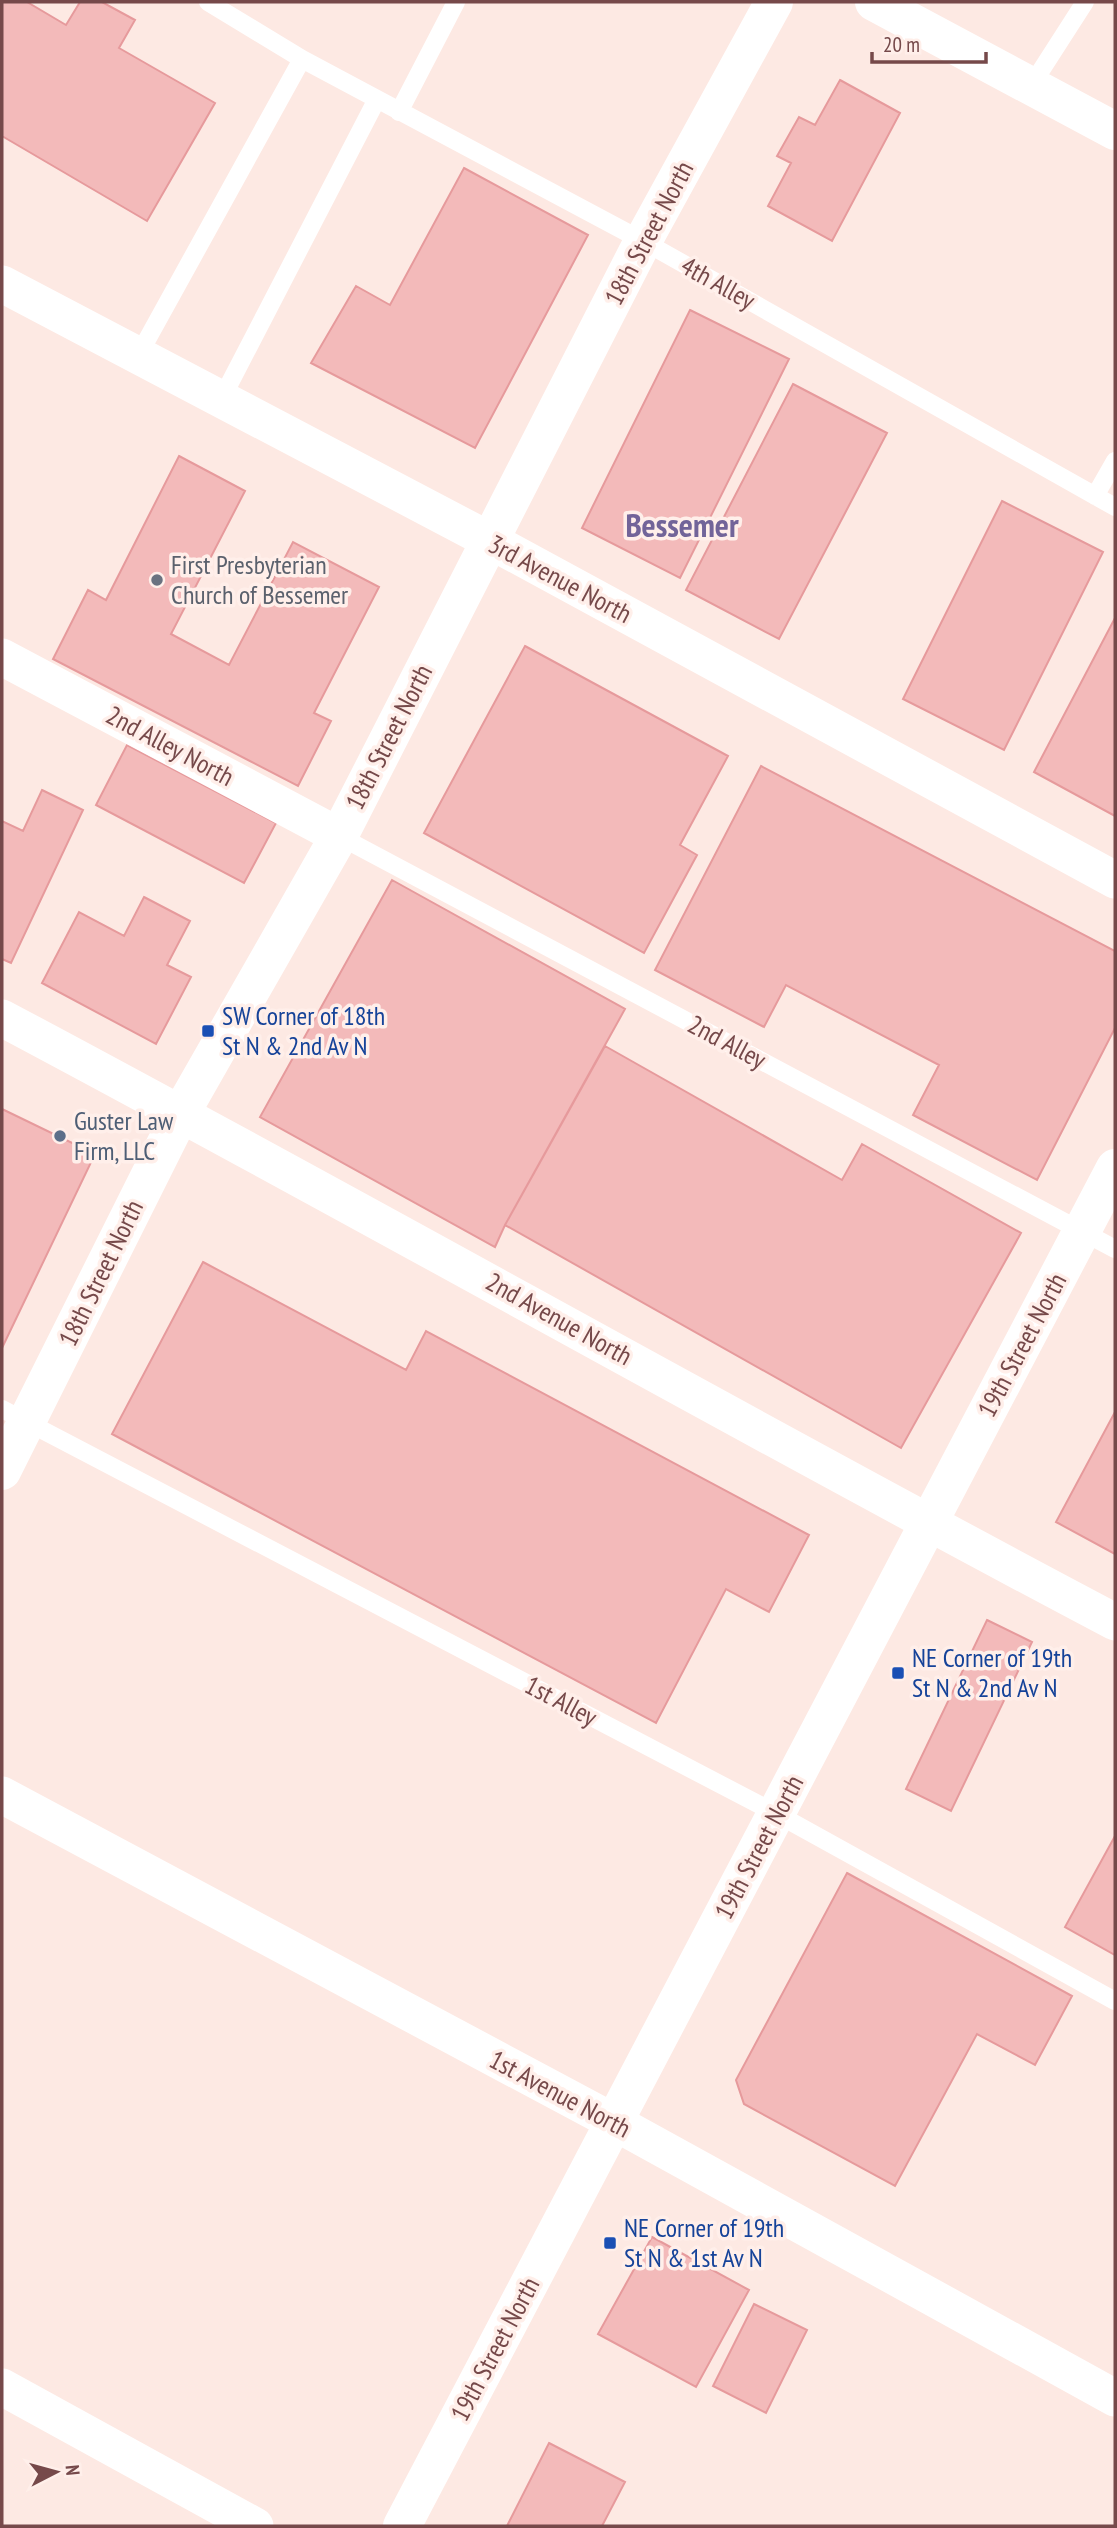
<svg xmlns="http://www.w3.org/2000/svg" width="1117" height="2528" viewBox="0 0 1117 2528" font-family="'PT Sans Narrow',sans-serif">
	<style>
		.building { fill: #f3baba; stroke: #e69a9c; stroke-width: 2 }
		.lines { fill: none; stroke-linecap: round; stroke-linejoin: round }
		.lane { stroke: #fff; stroke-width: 18 }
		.street { stroke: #fff; stroke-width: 37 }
		.secondary { stroke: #fff; stroke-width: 38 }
		.worship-dot { fill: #6b7280; stroke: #ffefea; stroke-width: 2.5 }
		.transit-dot { fill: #1a4fb4; stroke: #ffefea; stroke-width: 2.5 }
		.service-dot { fill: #5c6f8a; stroke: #ffefea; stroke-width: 2.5 }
		.labels { text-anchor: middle; stroke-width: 7; stroke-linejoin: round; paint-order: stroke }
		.street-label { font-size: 26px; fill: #76494a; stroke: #ffefea }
		.worship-label { font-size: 26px; fill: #5b616d; stroke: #ffefea; text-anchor: start }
		.transit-label { font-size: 26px; fill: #164399; stroke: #ffefea; text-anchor: start }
		.service-label { font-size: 26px; fill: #4e5e75; stroke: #ffefea; text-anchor: start }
		.district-label { font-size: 33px; font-weight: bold; fill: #726499; stroke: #ffefea }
	</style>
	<rect width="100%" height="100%" fill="#fde9e3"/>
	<!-- building -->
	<path class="building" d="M2 2H27L66 25 80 2H102L135 20 119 48 215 103 147 221 2 136Z
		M840 80 900 113 832 241 768 206 791 163 777 156 799 117 815 125Z
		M464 168 588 235 475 448 311 363 356 286 390 305Z
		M690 310 789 359 680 578 582 528Z
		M793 384 887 433 779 639 686 590Z
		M179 456 245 491 171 634 229 665 293 542 379 587 314 713 331 721 298 786 53 659 88 590 106 600Z
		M1002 501 1103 552 1004 750 903 699Z
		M1115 618V816L1034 772Z
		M525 646 728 756 680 845 697 855 644 953 424 833Z
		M127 745 276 823 244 883 96 805Z
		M761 766 1115 951V1028L1037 1180 913 1115 939 1065 786 985 764 1027 655 970Z
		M42 790 83 810 11 963 2 959V821L23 831Z
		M392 880 625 1009 505 1225 495 1247 260 1117Z
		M144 897 190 921 167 965 191 977 156 1044 42 983 79 912 124 936Z
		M605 1046 842 1180 862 1144 1021 1233 901 1448 505 1225Z
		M2 1109 95 1154 2 1348Z
		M203 1262 406 1370 426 1331 809 1535 769 1612 726 1589 656 1723 112 1434Z
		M1115 1412V1554L1056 1522Z
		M987 1620 1032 1642 951 1811 906 1789Z
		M1115 1836V1955L1065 1927Z
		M847 1873 1072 1996 1035 2065 977 2034 895 2186 744 2104 736 2080Z
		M652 2237 749 2290 696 2387 598 2334Z
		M754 2304 807 2330 766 2413 713 2386Z
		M549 2443 625 2482 602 2526H507Z"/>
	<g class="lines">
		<!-- lane -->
		<path class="lane" d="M208 2 302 59 643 241 1115 507
			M1031 86 1085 2
			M399 112 456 2
			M138 356 302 59
			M221 400 376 101
			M1095 496 1115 461
			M339 836 1115 1249
			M2 1409 777 1814 1115 2001"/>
		<!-- street -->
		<path class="street" d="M2 284 489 540 1115 880
			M2 657 339 836
			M2 1018C375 1216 741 1425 1115 1622
			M2 1795 614 2122 1115 2398
			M2 2387 255 2526"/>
		<!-- secondary -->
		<path class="secondary" d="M874 2 1115 131
			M2 1471 181 1113 339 836 643 241 774 2
			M402 2526 1115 1168"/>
	</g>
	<!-- markers -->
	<circle class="worship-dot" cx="157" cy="580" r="7"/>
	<g class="transit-dot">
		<rect x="201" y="1024" width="14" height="14" rx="3.5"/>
		<rect x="891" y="1666" width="14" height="14" rx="3.5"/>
		<rect x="603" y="2236" width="14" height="14" rx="3.5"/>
	</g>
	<circle class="service-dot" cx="60" cy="1136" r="7"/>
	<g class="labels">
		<!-- street labels -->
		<g class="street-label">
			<text transform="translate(649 233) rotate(-62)" y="9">18th Street North</text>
			<text transform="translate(718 283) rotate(29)" y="9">4th Alley</text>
			<text transform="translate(560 579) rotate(28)" y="9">3rd Avenue North</text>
			<text transform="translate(389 737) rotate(-63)" y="9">18th Street North</text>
			<text transform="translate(170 746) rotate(28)" y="9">2nd Alley North</text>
			<text transform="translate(727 1042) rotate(28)" y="9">2nd Alley</text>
			<text transform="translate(101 1273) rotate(-64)" y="9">18th Street North</text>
			<text transform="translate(559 1319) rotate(29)" y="9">2nd Avenue North</text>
			<text transform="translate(1022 1345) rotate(-62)" y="9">19th Street North</text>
			<text transform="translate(561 1701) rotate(28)" y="9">1st Alley</text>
			<text transform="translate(759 1847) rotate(-62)" y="9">19th Street North</text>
			<text transform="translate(560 2094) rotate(28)" y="9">1st Avenue North</text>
			<text transform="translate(495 2349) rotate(-62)" y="9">19th Street North</text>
		</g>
		<!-- worship labels -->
		<g class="worship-label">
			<text x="171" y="574">First Presbyterian<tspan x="171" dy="30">Church of Bessemer</tspan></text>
		</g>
		<!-- transit labels -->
		<g class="transit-label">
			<text x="222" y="1025">SW Corner of 18th<tspan x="222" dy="30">St N &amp; 2nd Av N</tspan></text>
			<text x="912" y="1667">NE Corner of 19th<tspan x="912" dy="30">St N &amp; 2nd Av N</tspan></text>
			<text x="624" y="2237">NE Corner of 19th<tspan x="624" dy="30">St N &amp; 1st Av N</tspan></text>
		</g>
		<!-- service labels -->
		<g class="service-label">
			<text x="74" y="1130">Guster Law<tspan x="74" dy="30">Firm, LLC</tspan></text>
		</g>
		<!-- district labels -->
		<g class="district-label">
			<text x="682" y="537">Bessemer</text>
		</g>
	</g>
	<!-- border -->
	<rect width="1117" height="2528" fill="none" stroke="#76494a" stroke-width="7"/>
	<!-- north arrow -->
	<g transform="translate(56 2472) rotate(84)" stroke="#ffefea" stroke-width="5" paint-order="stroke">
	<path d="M0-5L12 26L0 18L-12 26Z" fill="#76494a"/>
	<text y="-10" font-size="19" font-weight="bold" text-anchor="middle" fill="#76494a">N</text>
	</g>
	<!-- scale -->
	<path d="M872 52v10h114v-10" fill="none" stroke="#76494a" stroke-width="3.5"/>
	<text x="883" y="52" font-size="21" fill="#76494a" stroke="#ffefea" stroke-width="5" paint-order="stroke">20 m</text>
</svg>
